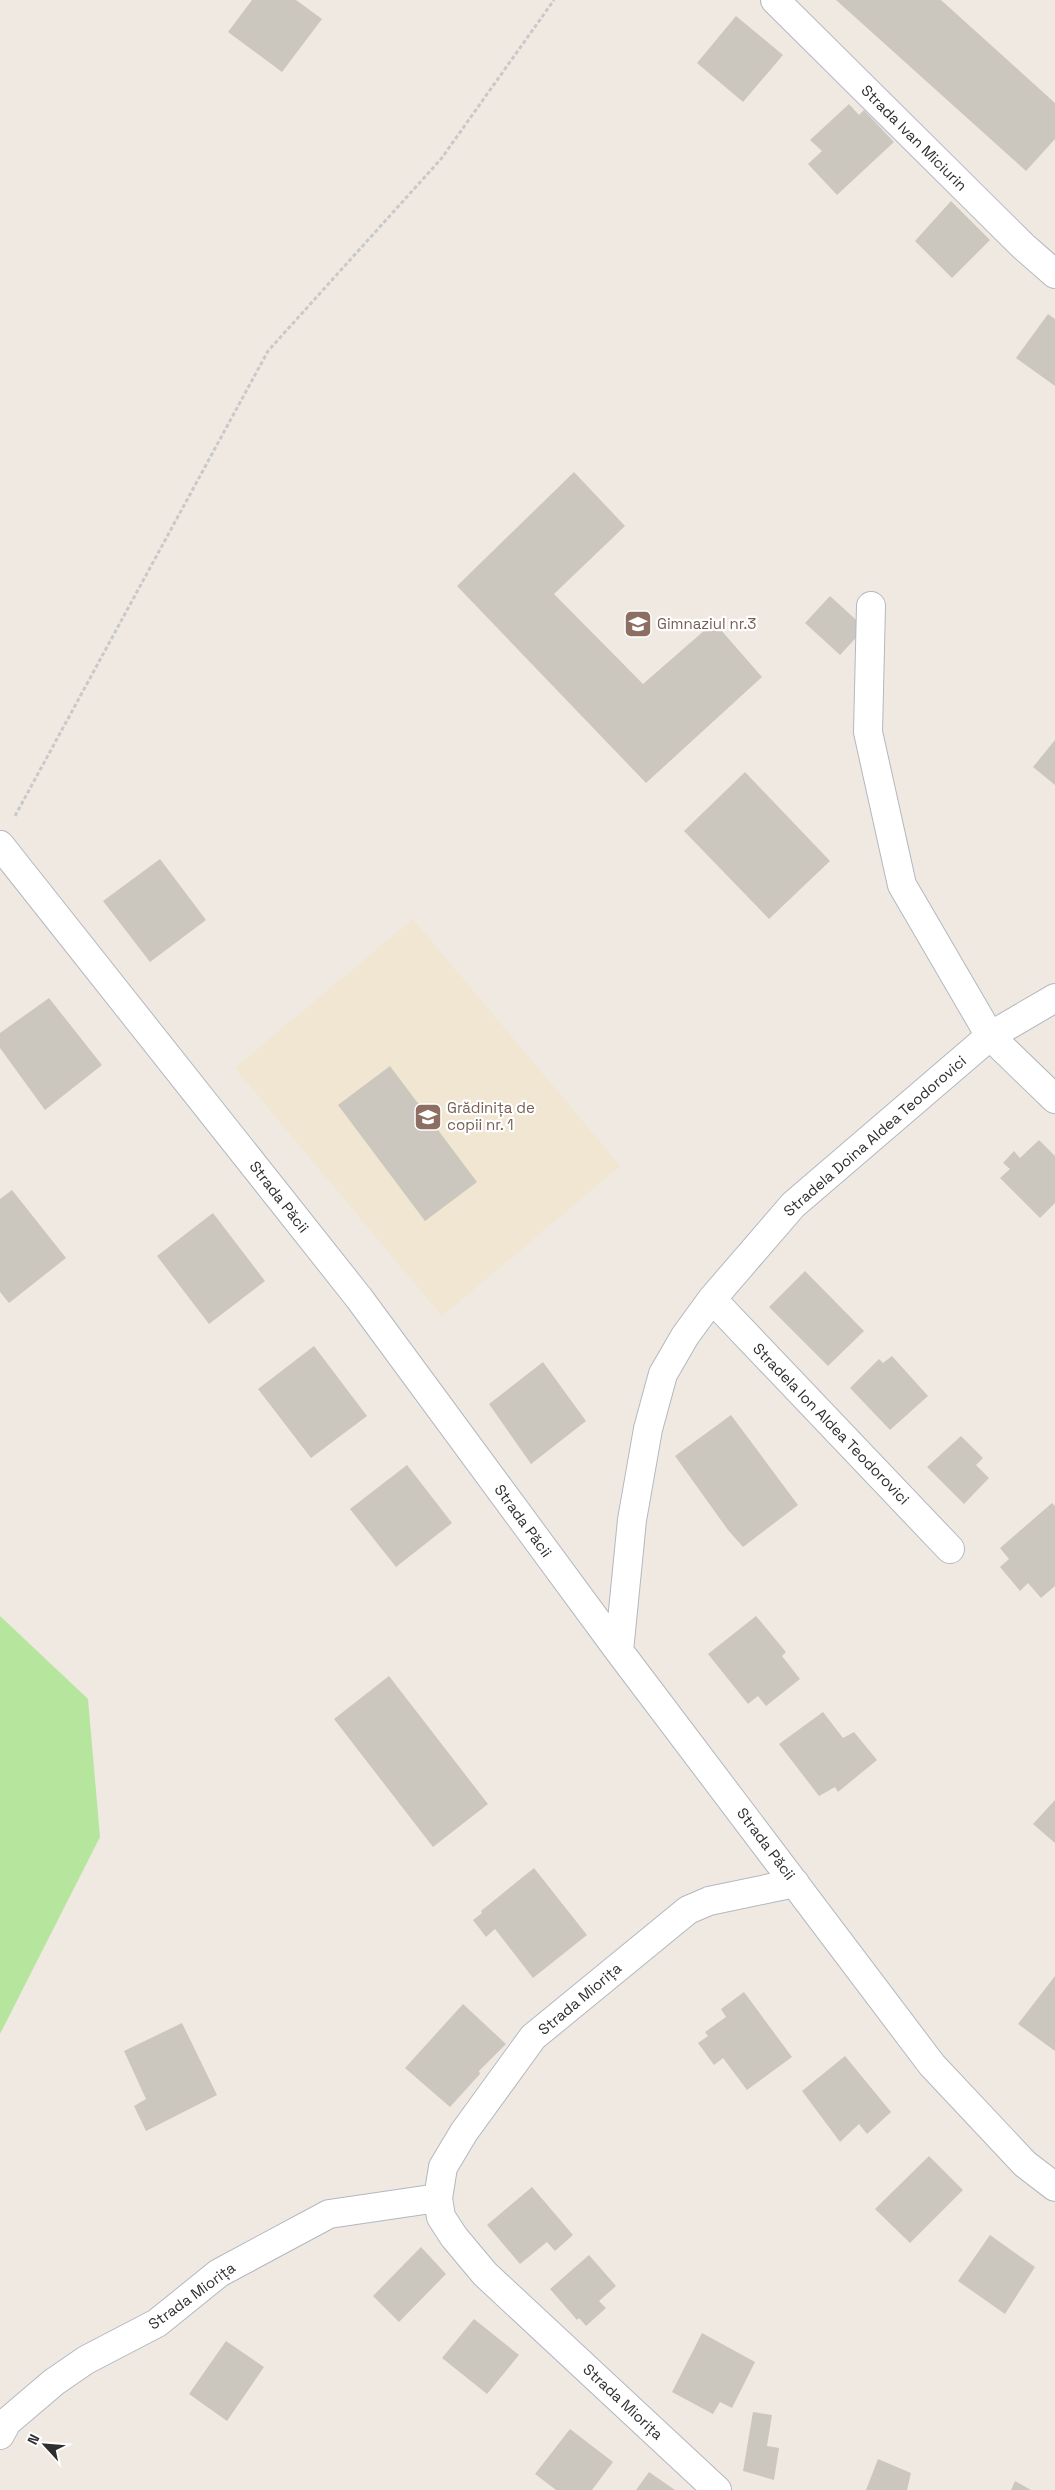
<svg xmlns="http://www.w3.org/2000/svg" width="1055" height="2490" viewBox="0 0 1055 2490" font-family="'Space Grotesk',sans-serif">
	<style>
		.education { fill: #f0e6d1 }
		.green { fill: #b6e59e }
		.building { fill: #cbc7bf }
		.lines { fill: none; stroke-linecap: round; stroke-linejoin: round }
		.street-casing { stroke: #b4b7c1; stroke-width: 30 }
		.path { stroke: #c9c9c9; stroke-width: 3; stroke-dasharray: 4 2.5; stroke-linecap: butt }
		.street { stroke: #fff; stroke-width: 28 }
		.labels { text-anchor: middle; stroke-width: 4.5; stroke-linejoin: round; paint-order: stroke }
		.street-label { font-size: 15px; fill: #2e2e2e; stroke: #fff }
		.education-label { font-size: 15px; fill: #785e54; stroke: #fff; text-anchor: start }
	</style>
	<rect width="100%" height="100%" fill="#efe9e1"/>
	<!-- education -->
	<path class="education" d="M413 919 620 1166 442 1316 235 1068Z"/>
	<!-- green -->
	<path class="green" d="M0 1616 88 1699 100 1837 0 2034Z"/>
	<!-- building -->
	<path class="building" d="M252 0H296L322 19 282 72 228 32Z
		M836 0H941L1055 103V139L1026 171Z
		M736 16 783 55 743 102 697 63Z
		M849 104 859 115 864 110 894 142 837 195 808 164 822 151 810 140Z
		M951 201 990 240 952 278 915 241Z
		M1048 314 1055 319V386L1016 358Z
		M574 472 625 526 554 594 643 684 714 622 762 677 646 783 457 586Z
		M830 596 865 628 840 655 805 623Z
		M1055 740V785L1033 767Z
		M745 772 830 861 769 919 684 831Z
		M160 859 206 920 150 962 103 901Z
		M49 998 102 1065 45 1110 0 1048V1033Z
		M390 1066 477 1182 425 1221 338 1105Z
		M1039 1140 1055 1156V1203L1040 1218 1000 1178 1010 1169 1003 1163 1014 1151 1020 1158Z
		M12 1190 66 1258 9 1303 0 1292V1199Z
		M213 1213 265 1281 209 1324 157 1256Z
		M805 1271 864 1331 828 1366 769 1307Z
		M314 1346 367 1416 311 1458 258 1389Z
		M892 1356 928 1396 890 1430 850 1388 879 1359 883 1363Z
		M543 1362 586 1421 531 1464 489 1404Z
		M731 1415 798 1505 743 1547 728 1530 675 1456Z
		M961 1436 983 1458 976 1465 989 1478 964 1504 927 1467Z
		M407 1465 452 1523 396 1567 350 1509Z
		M1052 1503 1055 1506V1586L1041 1598 1028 1583 1020 1591 1000 1567 1009 1559 1000 1548Z
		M756 1616 786 1652 782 1656 800 1679 766 1706 758 1696 748 1704 708 1654Z
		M389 1676 488 1804 433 1847 334 1719Z
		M823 1712 843 1738 854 1732 877 1760 838 1792 835 1787 819 1796 779 1744Z
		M1055 1800V1843L1033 1824Z
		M534 1868 587 1935 533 1978 495 1929 486 1937 473 1920 482 1913 481 1911Z
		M1055 1976V2051L1018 2024Z
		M744 1992 792 2057 747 2090 723 2058 714 2065 698 2043 708 2036 705 2032 726 2017 721 2009Z
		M463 2004 506 2044 479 2071 480 2074 450 2107 405 2068Z
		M182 2023 217 2095 146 2131 134 2106 146 2099 124 2051Z
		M845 2056 891 2112 867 2134 859 2124 840 2142 802 2091Z
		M929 2156 963 2190 910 2243 875 2209Z
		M532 2187 573 2235 555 2251 547 2242 520 2264 487 2225Z
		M990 2235 1035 2267 1005 2314 958 2281Z
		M421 2247 446 2274 399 2322 373 2296Z
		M589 2255 616 2286 599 2301 606 2308 586 2326 579 2318 577 2320 550 2289Z
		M474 2319 519 2355 487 2394 442 2358Z
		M702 2333 755 2362 732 2408 720 2402 713 2414 672 2392Z
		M226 2341 264 2367 227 2421 189 2394Z
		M753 2412 772 2415 767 2446 779 2448 774 2480 743 2471Z
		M570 2429 613 2462 592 2490H556L535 2474Z
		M878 2459 911 2473 907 2490H866Z
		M649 2472 675 2490H636Z
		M1015 2481 1031 2490H1011Z"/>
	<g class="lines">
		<!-- street casing -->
		<g class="street-casing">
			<path id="street" d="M775 0 1023 246 1055 274
				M871 606 868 732 902 885 990 1036 1055 1099
				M0 845 359 1298 619 1651 932 2065 1025 2164 1055 2187
				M712 1299 950 1549
				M619 1651 632 1520 648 1429 663 1374 685 1336 712 1299 793 1205 990 1036 1055 998
				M0 2435 7 2422 54 2382 86 2360 157 2323 219 2273 329 2214 438 2198
				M717 2490 485 2274 454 2237 441 2217 438 2198 443 2167 464 2132 533 2037 688 1910 709 1901 795 1883"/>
		</g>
		<!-- path -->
		<path class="path" d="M15 816 268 351 441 159 554 0"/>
		<!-- street -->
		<use href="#street" class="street"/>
	</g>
	<!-- icons -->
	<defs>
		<g id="school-square" transform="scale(1.4375)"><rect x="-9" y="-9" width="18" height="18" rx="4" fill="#8d6e63" stroke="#fff"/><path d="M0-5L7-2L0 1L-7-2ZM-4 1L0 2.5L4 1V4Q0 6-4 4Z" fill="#fff"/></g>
	</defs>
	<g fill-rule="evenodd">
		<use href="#school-square" x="638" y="624"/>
		<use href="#school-square" x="428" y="1117"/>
	</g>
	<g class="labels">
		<!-- street labels -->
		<g class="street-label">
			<text transform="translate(914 138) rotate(45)" y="5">Strada Ivan Miciurin</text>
			<text transform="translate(875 1136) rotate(-41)" y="5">Stradela Doina Aldea Teodorovici</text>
			<text transform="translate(279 1197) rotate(52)" y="5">Strada Păcii</text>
			<text transform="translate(831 1424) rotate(46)" y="5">Stradela Ion Aldea Teodorovici</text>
			<text transform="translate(523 1521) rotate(54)" y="5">Strada Păcii</text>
			<text transform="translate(766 1844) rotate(53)" y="5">Strada Păcii</text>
			<text transform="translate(580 1999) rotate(-40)" y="5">Strada Miorița</text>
			<text transform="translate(192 2296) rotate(-36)" y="5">Strada Miorița</text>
			<text transform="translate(623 2402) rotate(43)" y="5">Strada Miorița</text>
		</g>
		<!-- education labels -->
		<g class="education-label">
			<text x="657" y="629">Gimnaziul nr.3</text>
			<text x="447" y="1113">Grădinița de<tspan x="447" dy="17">copii nr. 1</tspan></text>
		</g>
	</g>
	<!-- north arrow -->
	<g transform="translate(45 2445) rotate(296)" stroke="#ffffff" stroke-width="4" paint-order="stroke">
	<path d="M0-4L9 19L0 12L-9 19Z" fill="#2e2e2e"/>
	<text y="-8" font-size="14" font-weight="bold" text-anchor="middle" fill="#2e2e2e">N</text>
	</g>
</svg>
